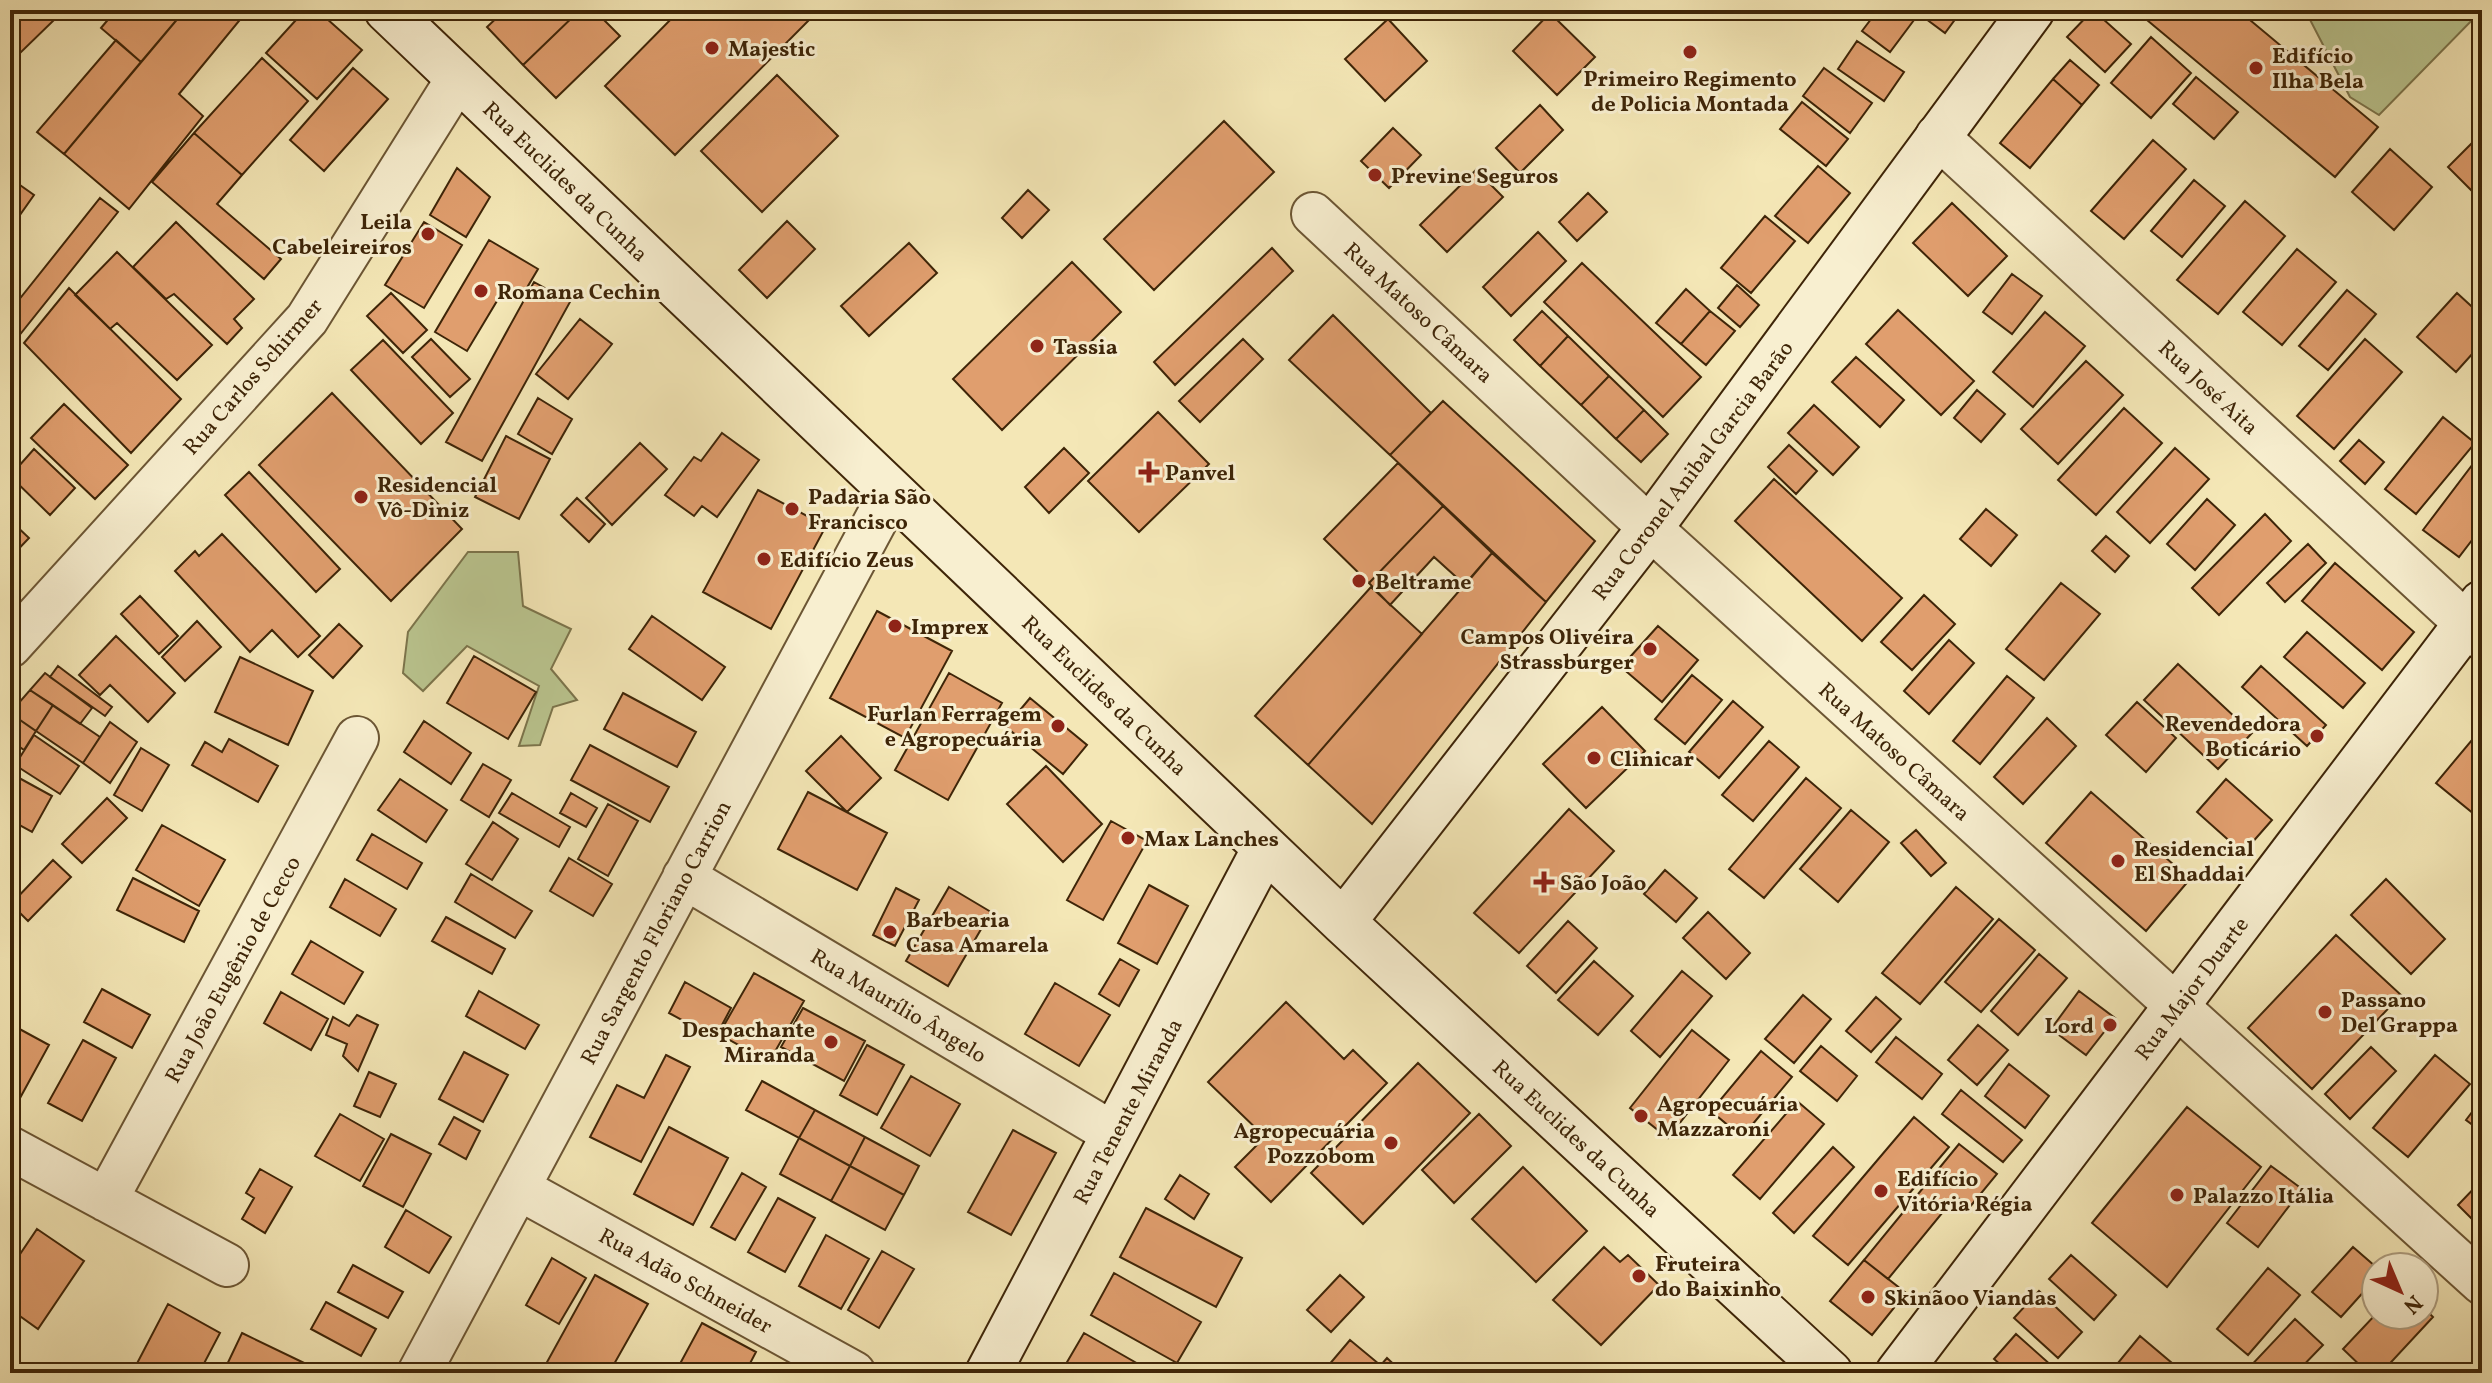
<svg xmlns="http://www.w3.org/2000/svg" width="2492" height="1383" viewBox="0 0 2492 1383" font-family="Vollkorn,serif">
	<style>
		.green { fill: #bac58f; stroke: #7c754c; stroke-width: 2 }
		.building { fill: #e09e6e; stroke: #3e2508; stroke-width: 2 }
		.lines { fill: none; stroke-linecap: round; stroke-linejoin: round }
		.street-casing { stroke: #6c5634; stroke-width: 46 }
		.secondary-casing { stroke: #3e2508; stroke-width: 48 }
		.street { stroke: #f8efd0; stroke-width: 42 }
		.secondary { stroke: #f8efd0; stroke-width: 44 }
		.poi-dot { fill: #8f2418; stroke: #f8efd0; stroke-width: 3 }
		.labels { text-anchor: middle; stroke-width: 6; stroke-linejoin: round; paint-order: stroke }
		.poi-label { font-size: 22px; font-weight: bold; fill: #3e2508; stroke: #f8efd0; text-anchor: start }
		.street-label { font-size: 22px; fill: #3e2508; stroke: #f8efd0 }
	</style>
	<rect width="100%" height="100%" fill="#f4e7b6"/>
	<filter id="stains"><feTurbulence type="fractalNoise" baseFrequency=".0025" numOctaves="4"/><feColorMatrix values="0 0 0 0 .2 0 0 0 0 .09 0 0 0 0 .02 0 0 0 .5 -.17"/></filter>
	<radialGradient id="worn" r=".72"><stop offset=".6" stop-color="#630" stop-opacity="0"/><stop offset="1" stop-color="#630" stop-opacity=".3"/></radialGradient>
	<!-- green -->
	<path class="green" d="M2305 10H2482L2379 115 2350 97Z
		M468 552H518L523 606 571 629 551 669 577 700 553 707 540 745 519 746 539 686 467 646 423 691 403 673 408 632Z"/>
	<!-- building -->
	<path class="building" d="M10 10H44L54 20 17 56 10 50Z
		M116 10H185L141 62 101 28Z
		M185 10H248L179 94 203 116 129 209 64 154Z
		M305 10H317L362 50 317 99 266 53Z
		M505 10H580L523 65 487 27Z
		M580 10H594L620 36 556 98 523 65Z
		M680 10H819L675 155 605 86Z
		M1878 10H1900L1914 20 1890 52 1862 31Z
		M1914 10H1962L1945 33Z
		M2093 10 2131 44 2105 72 2067 37Z
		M2135 10H2238L2378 127 2335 177Z
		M1550 13 1595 57 1557 95 1513 51Z
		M1388 19 1427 61 1385 101 1345 59Z
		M2151 37 2191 73 2151 118 2111 83Z
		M116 40 141 62 64 154 37 132Z
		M1857 41 1904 72 1884 101 1838 69Z
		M262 58 308 101 242 175 194 133Z
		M2070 60 2099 85 2082 105 2053 79Z
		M353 68 388 99 324 171 290 140Z
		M1824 68 1872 103 1850 133 1803 96Z
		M777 75 838 136 762 212 701 151Z
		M2196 77 2238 112 2214 139 2173 104Z
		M2053 79 2082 105 2030 168 2000 143Z
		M1802 102 1848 139 1826 166 1780 129Z
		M1540 105 1563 130 1520 173 1496 148Z
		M1224 121 1274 172 1154 290 1104 239Z
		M1393 128 1421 155 1389 188 1361 161Z
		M194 133 242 175 217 204 281 259 264 279 152 182Z
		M2153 140 2186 169 2124 239 2091 211Z
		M2474 141 2482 149V201L2448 167Z
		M2390 149 2432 187 2394 230 2352 192Z
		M1818 166 1850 193 1808 243 1775 216Z
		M457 168 490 197 466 237 430 215Z
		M1476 170 1503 197 1447 252 1420 225Z
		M10 178 34 195 10 229Z
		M2194 180 2225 206 2182 257 2151 231Z
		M1028 190 1049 210 1022 238 1002 218Z
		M1588 193 1607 212 1577 241 1559 222Z
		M100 198 118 212 10 347V311Z
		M2245 201 2285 236 2218 314 2177 280Z
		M1952 203 2007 256 1968 296 1913 243Z
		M1765 216 1795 241 1751 293 1721 268Z
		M787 221 815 249 767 298 739 270Z
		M176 222 254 299 234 319 242 328 227 344 174 294 166 299 133 267Z
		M424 222 462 245 424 308 385 285Z
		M1538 232 1566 261 1511 316 1483 287Z
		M489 240 538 269 522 296 506 286 467 351 435 332Z
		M909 243 937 273 869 336 841 306Z
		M1272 248 1293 271 1175 385 1154 362Z
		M2297 249 2336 282 2282 345 2243 312Z
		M117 252 212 345 177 380 117 323 110 329 75 295Z
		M1072 262 1121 312 1002 430 953 379Z
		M1582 263 1701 377 1663 417 1544 302Z
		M2012 274 2042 296 2012 334 1983 312Z
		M534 282 570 302 482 461 446 442Z
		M1737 285 1759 305 1740 327 1718 308Z
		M69 288 181 399 131 453 24 343Z
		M1686 289 1710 311 1681 344 1656 323Z
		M2347 290 2376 314 2328 370 2299 346Z
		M391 293 427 330 403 353 367 316Z
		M2457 293 2482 316V343L2456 372 2417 337Z
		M1898 310 1974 381 1941 415 1866 344Z
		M1542 311 1568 336 1540 366 1514 340Z
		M1710 311 1735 331 1706 365 1681 344Z
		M2045 312 2085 346 2033 407 1993 372Z
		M1333 315 1431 413 1390 455 1289 360Z
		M580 319 612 344 568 399 536 374Z
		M1568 336 1609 376 1581 405 1540 366Z
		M431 339 470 379 450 397 412 357Z
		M1243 339 1263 359 1200 422 1179 401Z
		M2365 339 2402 372 2334 449 2297 416Z
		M383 340 453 413 421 444 351 370Z
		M1856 357 1904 400 1880 427 1832 382Z
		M2086 361 2123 395 2058 464 2021 429Z
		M1609 376 1644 410 1616 439 1581 405Z
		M1977 390 2005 414 1981 442 1954 418Z
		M332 393 462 529 391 601 259 465Z
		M538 398 572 419 552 454 518 434Z
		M1443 401 1595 541 1546 602 1390 455Z
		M64 404 128 465 95 499 31 438Z
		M1814 405 1859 447 1833 475 1788 433Z
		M2124 408 2162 443 2096 515 2058 480Z
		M1644 410 1668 434 1641 462 1616 439Z
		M1158 412 1209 464 1139 532 1088 481Z
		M2443 417 2475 443 2416 514 2385 489Z
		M722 433 759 460 717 517 702 506 694 516 665 495 694 457 701 461Z
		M506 436 550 459 519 519 475 497Z
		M2359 440 2384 462 2365 484 2340 461Z
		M640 443 667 469 612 525 586 498Z
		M1789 445 1817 471 1796 494 1768 467Z
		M1064 448 1089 473 1049 513 1025 487Z
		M2175 448 2209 479 2150 543 2117 512Z
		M34 449 75 488 50 515 10 476Z
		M2482 452V527L2459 557 2423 530Z
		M1398 463 1443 506 1369 583 1324 539Z
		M249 472 340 569 316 592 225 495Z
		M1774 479 1902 598 1862 641 1735 521Z
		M758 490 826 526 771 629 703 592Z
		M577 498 605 524 589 542 561 515Z
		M2207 499 2235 525 2195 570 2167 544Z
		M1443 506 1492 553 1465 585 1434 557 1390 605 1369 583Z
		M1986 509 2017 535 1991 566 1960 539Z
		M2265 514 2291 541 2219 615 2192 588Z
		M10 520 29 538 10 558Z
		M222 534 320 636 298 657 272 630 250 652 175 571 195 551 199 556Z
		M2106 536 2129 556 2115 572 2092 551Z
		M2308 544 2326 563 2285 602 2267 583Z
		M1492 553 1546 602 1372 824 1308 765Z
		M2335 563 2414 632 2382 670 2302 601Z
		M2061 583 2100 614 2044 680 2006 649Z
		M1371 587 1422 634 1308 765 1255 716Z
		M1924 595 1955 624 1912 670 1881 642Z
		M140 596 178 636 159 654 121 614Z
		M877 611 952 651 905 738 830 698Z
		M652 616 725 667 702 700 629 649Z
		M197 621 221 647 185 681 162 657Z
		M339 624 362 646 333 678 309 655Z
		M1658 626 1698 660 1662 702 1621 667Z
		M2307 632 2365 683 2343 708 2284 657Z
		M116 636 175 693 148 722 110 685 100 695 79 675Z
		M1949 640 1974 663 1929 714 1904 691Z
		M474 656 536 692 508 739 447 703Z
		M240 657 313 691 288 745 215 712Z
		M2178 664 2252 733 2218 769 2144 700Z
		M58 666 112 707 105 716 50 677Z
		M2261 666 2326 725 2307 746 2242 687Z
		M45 673 92 708 80 724 30 690Z
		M949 673 1002 703 948 800 895 770Z
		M1692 675 1722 700 1685 744 1655 719Z
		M2007 676 2034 698 1980 764 1953 741Z
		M30 690 53 705 36 731 10 713Z
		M623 693 696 732 677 767 604 729Z
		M1030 698 1087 745 1063 774 1006 727Z
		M1733 701 1763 727 1719 778 1689 752Z
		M2137 702 2176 738 2146 772 2106 735Z
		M53 705 100 737 83 763 36 731Z
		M1602 707 1645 751 1586 808 1543 764Z
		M10 713 36 731 24 750 10 740Z
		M2047 718 2076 746 2023 804 1994 777Z
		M424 721 471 753 451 784 404 752Z
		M110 722 137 742 110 783 83 763Z
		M2482 728V804L2474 814 2436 783Z
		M34 735 79 766 60 794 15 765Z
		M841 736 881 778 847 812 806 771Z
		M229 739 278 766 258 802 192 765 205 742 222 752Z
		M1769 741 1799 767 1753 821 1722 795Z
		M590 745 669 787 650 822 571 780Z
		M141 748 169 765 142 811 114 795Z
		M483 764 511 780 489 817 461 800Z
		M1046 766 1102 824 1063 862 1007 804Z
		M10 773 52 796 32 832 10 820Z
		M1806 778 1841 808 1764 898 1729 869Z
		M400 779 447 810 426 842 378 810Z
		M2226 779 2272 820 2243 853 2197 812Z
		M808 792 887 833 857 890 778 849Z
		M2091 792 2190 879 2146 931 2046 843Z
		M512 793 570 827 559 847 499 813Z
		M571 793 597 808 586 827 560 813Z
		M107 798 127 818 82 863 62 844Z
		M608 804 638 821 608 876 578 859Z
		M1569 809 1614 851 1519 953 1474 913Z
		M1851 810 1889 842 1838 902 1800 869Z
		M1111 821 1147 841 1103 920 1067 900Z
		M493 822 518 839 492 880 466 864Z
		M162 825 225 860 199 906 136 870Z
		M1916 830 1946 863 1931 876 1901 843Z
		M372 834 422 863 407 889 357 860Z
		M569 858 612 884 593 916 550 891Z
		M53 860 71 877 28 921 11 904Z
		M1665 870 1697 898 1676 922 1644 894Z
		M471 874 532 911 515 938 455 902Z
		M133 878 199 911 184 942 117 910Z
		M345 879 396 909 380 936 330 907Z
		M2386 879 2445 939 2411 974 2351 915Z
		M1149 885 1188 906 1157 964 1118 943Z
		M949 887 991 912 948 986 906 961Z
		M1956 887 1993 919 1920 1004 1882 973Z
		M896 888 919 900 895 946 873 935Z
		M1708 912 1750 953 1726 979 1683 938Z
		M446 917 505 949 492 974 432 941Z
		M1999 919 2035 950 1981 1012 1945 982Z
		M1568 921 1597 948 1556 993 1527 966Z
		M2336 935 2401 995 2312 1089 2248 1028Z
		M311 941 363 972 344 1004 292 974Z
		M2039 954 2067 978 2018 1035 1991 1011Z
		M1120 959 1139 970 1119 1006 1099 994Z
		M1594 961 1633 996 1598 1035 1558 1000Z
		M1682 971 1712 996 1660 1057 1631 1031Z
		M754 973 804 1001 769 1062 719 1034Z
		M685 982 731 1008 715 1038 669 1013Z
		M1055 983 1110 1015 1079 1066 1025 1034Z
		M102 989 150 1015 132 1048 84 1022Z
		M479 991 539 1025 525 1049 466 1016Z
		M2079 991 2115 1018 2086 1055 2051 1029Z
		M281 992 328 1019 311 1050 264 1023Z
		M1803 995 1831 1019 1794 1063 1765 1039Z
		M1876 997 1901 1019 1871 1052 1846 1031Z
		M1286 1002 1344 1059 1353 1050 1387 1083 1271 1202 1235 1167 1265 1137 1208 1082Z
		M803 1008 865 1041 844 1081 781 1047Z
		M357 1015 378 1025 358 1071 343 1056 347 1044 326 1035 333 1017 349 1026Z
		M1978 1025 2008 1050 1977 1085 1948 1060Z
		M14 1026 49 1045 20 1098 10 1092V1034Z
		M1692 1030 1729 1060 1668 1138 1630 1108Z
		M1896 1037 1942 1074 1922 1099 1876 1062Z
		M83 1040 116 1058 82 1121 48 1103Z
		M867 1045 904 1065 877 1115 840 1095Z
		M1821 1046 1857 1076 1837 1101 1800 1071Z
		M2371 1047 2396 1071 2350 1119 2325 1094Z
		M1761 1051 1792 1077 1742 1137 1711 1111Z
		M464 1052 508 1075 483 1122 439 1099Z
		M666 1055 690 1067 641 1162 590 1137 617 1085 644 1098Z
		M2435 1055 2470 1084 2408 1157 2373 1128Z
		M1418 1063 1470 1113 1363 1224 1311 1173Z
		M2009 1064 2049 1096 2025 1128 1985 1096Z
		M369 1072 396 1084 380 1117 354 1106Z
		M911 1076 960 1104 930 1156 881 1128Z
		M762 1081 815 1110 799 1138 746 1110Z
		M1961 1090 2022 1140 2003 1162 1942 1114Z
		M2482 1099V1132L2466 1120Z
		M1797 1101 1824 1124 1760 1199 1733 1175Z
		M2187 1107 2261 1167 2167 1287 2092 1223Z
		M815 1110 865 1137 850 1166 799 1138Z
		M340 1114 384 1139 360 1181 315 1156Z
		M1479 1114 1511 1146 1454 1203 1422 1170Z
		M454 1117 480 1131 466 1159 439 1144Z
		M1914 1117 1949 1147 1848 1265 1813 1236Z
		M669 1127 728 1158 693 1225 634 1194Z
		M1013 1130 1056 1153 1011 1235 968 1212Z
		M391 1134 431 1154 403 1207 363 1186Z
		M865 1137 919 1166 904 1195 850 1166Z
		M799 1138 850 1166 831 1201 780 1174Z
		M1959 1144 1997 1174 1969 1208 1956 1196 1888 1279 1864 1260Z
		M1833 1147 1854 1167 1794 1233 1773 1213Z
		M850 1166 904 1195 885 1230 831 1201Z
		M2271 1166 2302 1189 2258 1247 2227 1223Z
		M1523 1167 1587 1231 1536 1282 1472 1219Z
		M260 1169 292 1187 265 1233 242 1219 254 1198 246 1193Z
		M742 1173 766 1187 735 1240 711 1227Z
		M1180 1175 1209 1194 1194 1219 1165 1199Z
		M2482 1180V1229L2458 1205Z
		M778 1198 815 1218 785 1272 748 1252Z
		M1146 1208 1242 1258 1216 1307 1120 1257Z
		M406 1210 451 1237 429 1273 385 1247Z
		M37 1229 84 1261 38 1329 10 1309V1269Z
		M826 1235 869 1259 841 1309 799 1286Z
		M1604 1247 1620 1262 1628 1255 1659 1285 1601 1345 1553 1300Z
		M2353 1247 2376 1267V1278L2341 1317 2312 1292Z
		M882 1251 914 1269 879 1328 848 1310Z
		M2071 1255 2116 1295 2094 1320 2049 1279Z
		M552 1258 586 1278 559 1324 526 1305Z
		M1864 1260 1906 1293 1872 1335 1830 1301Z
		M353 1265 403 1292 388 1318 338 1292Z
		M2268 1268 2300 1295 2248 1355 2217 1329Z
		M1114 1273 1201 1322 1177 1363 1091 1315Z
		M595 1275 648 1304 609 1373H541Z
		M1340 1275 1364 1297 1331 1332 1307 1310Z
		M2039 1291 2082 1332 2058 1358 2014 1318Z
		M326 1302 376 1329 361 1356 311 1329Z
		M168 1304 220 1333 199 1373H132Z
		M2424 1308 2433 1317 2381 1373H2368L2343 1349 2376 1314 2424 1315Z
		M2295 1319 2323 1345 2296 1373H2244Z
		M702 1323 756 1352 745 1373H675Z
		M242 1333 325 1373H223Z
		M1084 1333 1154 1373H1069L1063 1369Z
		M2016 1334 2052 1366 2046 1373H2010L1994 1359Z
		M2140 1336 2179 1369 2176 1373H2118L2113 1369Z
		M1350 1340 1379 1364 1371 1373H1322Z
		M1387 1358 1403 1373H1374Z"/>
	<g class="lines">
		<!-- street casing -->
		<g class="street-casing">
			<path id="street" d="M1937 136 2482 638
				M1313 214 1650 528 2482 1283
				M10 646 307 319 458 78
				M684 877 1114 1134
				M10 1148 227 1265
				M518 1188 854 1373
				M106 1200 357 738
				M419 1373 891 492"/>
		</g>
		<!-- secondary casing -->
		<g class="secondary-casing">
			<path id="secondary" d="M387 10 1343 922 1830 1373
				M1343 922 1650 528 2032 10
				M988 1373 1265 848
				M1898 1373 2482 603"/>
		</g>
		<!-- street -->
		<use href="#street" class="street"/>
		<!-- secondary -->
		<use href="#secondary" class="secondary"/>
	</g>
	<!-- markers -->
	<g class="poi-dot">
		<circle cx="712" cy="48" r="8"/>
		<circle cx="1690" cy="52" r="8"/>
		<circle cx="2256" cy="68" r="8"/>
		<circle cx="1375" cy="175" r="8"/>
		<circle cx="428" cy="234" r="8"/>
		<circle cx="481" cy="291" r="8"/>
		<circle cx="1037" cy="346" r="8"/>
		<path d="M1145 460h8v8h8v8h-8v8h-8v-8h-8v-8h8z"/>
		<circle cx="361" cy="497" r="8"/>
		<circle cx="792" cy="509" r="8"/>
		<circle cx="764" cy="559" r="8"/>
		<circle cx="1359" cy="581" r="8"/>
		<circle cx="895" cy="626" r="8"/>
		<circle cx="1650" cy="649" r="8"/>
		<circle cx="1058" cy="726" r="8"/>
		<circle cx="2317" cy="736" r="8"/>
		<circle cx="1594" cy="758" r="8"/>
		<circle cx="1128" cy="838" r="8"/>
		<circle cx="2118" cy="861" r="8"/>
		<path d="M1540 870h8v8h8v8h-8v8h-8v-8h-8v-8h8z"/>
		<circle cx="890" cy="932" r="8"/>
		<circle cx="2325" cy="1012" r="8"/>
		<circle cx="2110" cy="1025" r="8"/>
		<circle cx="831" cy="1042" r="8"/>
		<circle cx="1641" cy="1116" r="8"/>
		<circle cx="1391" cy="1143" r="8"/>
		<circle cx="1881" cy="1191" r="8"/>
		<circle cx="2177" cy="1195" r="8"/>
		<circle cx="1639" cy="1276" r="8"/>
		<circle cx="1868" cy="1297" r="8"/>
	</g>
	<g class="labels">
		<!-- poi labels -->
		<g class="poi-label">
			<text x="728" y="56">Majestic</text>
			<text x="2272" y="63">Edifício<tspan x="2272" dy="25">Ilha Bela</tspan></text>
			<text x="1690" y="86" text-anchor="middle">Primeiro Regimento<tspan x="1690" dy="25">de Policia Montada</tspan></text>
			<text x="1391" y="183">Previne Seguros</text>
			<text x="412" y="229" text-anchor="end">Leila<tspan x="412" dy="25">Cabeleireiros</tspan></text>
			<text x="497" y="299">Romana Cechin</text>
			<text x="1053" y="354">Tassia</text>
			<text x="1165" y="480">Panvel</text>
			<text x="377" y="492">Residencial<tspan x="377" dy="25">Vô-Diniz</tspan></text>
			<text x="808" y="504">Padaria São<tspan x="808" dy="25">Francisco</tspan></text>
			<text x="780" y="567">Edifício Zeus</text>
			<text x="1375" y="589">Beltrame</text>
			<text x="911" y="634">Imprex</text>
			<text x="1634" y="644" text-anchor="end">Campos Oliveira<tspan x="1634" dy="25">Strassburger</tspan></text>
			<text x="1042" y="721" text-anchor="end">Furlan Ferragem<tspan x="1042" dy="25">e Agropecuária</tspan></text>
			<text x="2301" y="731" text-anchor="end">Revendedora<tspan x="2301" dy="25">Boticário</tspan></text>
			<text x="1610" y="766">Clinicar</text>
			<text x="1144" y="846">Max Lanches</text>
			<text x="2134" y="856">Residencial<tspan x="2134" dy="25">El Shaddai</tspan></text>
			<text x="1560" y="890">São João</text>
			<text x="906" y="927">Barbearia<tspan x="906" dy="25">Casa Amarela</tspan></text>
			<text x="2341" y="1007">Passano<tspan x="2341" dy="25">Del Grappa</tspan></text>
			<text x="2094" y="1033" text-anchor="end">Lord</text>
			<text x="815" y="1037" text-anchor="end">Despachante<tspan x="815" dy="25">Miranda</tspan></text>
			<text x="1657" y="1111">Agropecuária<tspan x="1657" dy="25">Mazzaroni</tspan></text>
			<text x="1375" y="1138" text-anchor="end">Agropecuária<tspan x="1375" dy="25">Pozzobom</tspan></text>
			<text x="1897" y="1186">Edifício<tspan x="1897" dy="25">Vitória Régia</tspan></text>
			<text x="2193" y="1203">Palazzo Itália</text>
			<text x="1655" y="1271">Fruteira<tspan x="1655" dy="25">do Baixinho</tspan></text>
			<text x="1884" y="1305">Skinãoo Viandas</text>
		</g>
		<!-- street labels -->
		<g class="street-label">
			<text transform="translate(566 181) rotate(44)" y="8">Rua Euclides da Cunha</text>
			<text transform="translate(1419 312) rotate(43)" y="8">Rua Matoso Câmara</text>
			<text transform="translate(252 376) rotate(-49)" y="8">Rua Carlos Schirmer</text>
			<text transform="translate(2209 387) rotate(43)" y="8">Rua José Aita</text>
			<text transform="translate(1692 470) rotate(-53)" y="8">Rua Coronel Anibal Garcia Barão</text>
			<text transform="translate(1105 695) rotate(44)" y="8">Rua Euclides da Cunha</text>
			<text transform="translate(1895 751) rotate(42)" y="8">Rua Matoso Câmara</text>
			<text transform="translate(655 932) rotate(-62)" y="8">Rua Sargento Floriano Carrion</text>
			<text transform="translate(232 969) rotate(-61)" y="8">Rua João Eugênio de Cecco</text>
			<text transform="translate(2191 988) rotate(-53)" y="8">Rua Major Duarte</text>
			<text transform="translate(899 1005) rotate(31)" y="8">Rua Maurílio Ângelo</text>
			<text transform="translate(1127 1111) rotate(-62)" y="8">Rua Tenente Miranda</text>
			<text transform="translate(1577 1138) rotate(43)" y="8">Rua Euclides da Cunha</text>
			<text transform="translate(686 1280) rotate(29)" y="8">Rua Adão Schneider</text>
		</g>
	</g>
	<!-- margin -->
	<rect width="2492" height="1383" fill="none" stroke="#f4e7b6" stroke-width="40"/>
	<rect x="12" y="12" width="2468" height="1359" fill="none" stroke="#3e2508" stroke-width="4"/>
	<rect x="20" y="20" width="2452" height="1343" fill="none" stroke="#3e2508" stroke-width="2"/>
	<!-- north arrow -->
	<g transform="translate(2400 1291) rotate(136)"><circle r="38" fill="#f8efd0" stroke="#ae9e80" stroke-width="2"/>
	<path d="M0-6L14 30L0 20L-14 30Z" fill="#8f2418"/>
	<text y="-12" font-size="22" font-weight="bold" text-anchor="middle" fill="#3e2508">N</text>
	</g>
	<rect width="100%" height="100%" filter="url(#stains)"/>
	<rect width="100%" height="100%" fill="url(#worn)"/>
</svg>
